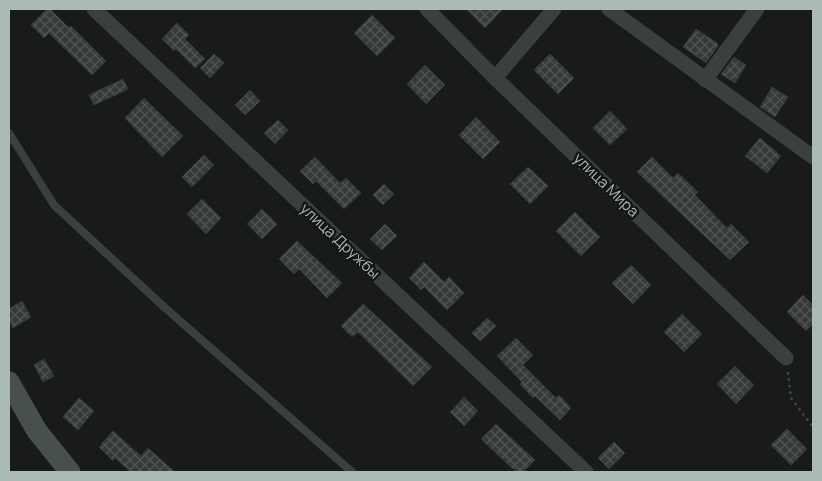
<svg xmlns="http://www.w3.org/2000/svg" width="822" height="481" viewBox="0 0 822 481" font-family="Manrope,sans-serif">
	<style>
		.building { fill: url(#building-cross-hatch); stroke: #333737 }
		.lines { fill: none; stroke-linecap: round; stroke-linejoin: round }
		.path { stroke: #404746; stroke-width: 2.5; stroke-dasharray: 2.5 4; stroke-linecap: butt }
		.lane { stroke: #3a4040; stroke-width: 8 }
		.street { stroke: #3a4040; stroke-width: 15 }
		.secondary { stroke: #48504f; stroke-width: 21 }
		.labels { text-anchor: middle; stroke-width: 5; stroke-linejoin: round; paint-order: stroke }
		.street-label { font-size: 15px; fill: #acbab7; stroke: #141616 }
	</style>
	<defs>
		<pattern id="building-cross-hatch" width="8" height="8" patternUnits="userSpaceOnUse" patternTransform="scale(1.25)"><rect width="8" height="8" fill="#363a3a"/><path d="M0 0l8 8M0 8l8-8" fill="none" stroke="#505454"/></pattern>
	</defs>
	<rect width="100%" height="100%" fill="#191b1b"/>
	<!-- building -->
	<path class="building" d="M47 9H50L69 28 71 26 106 61 92 75 49 33 44 38 31 25Z
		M466 9H503L485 28Z
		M372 15 395 38 377 56 354 33Z
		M177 23 189 35 185 39 205 59 195 68 176 49 174 51 162 39Z
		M696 29 717 43 718 46 706 63 683 47Z
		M214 54 224 63 210 78 200 68Z
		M550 54 574 78 558 94 534 70Z
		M734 57 746 65 735 83 721 74Z
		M425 65 445 85 426 104 407 84Z
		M123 79 128 89 94 105 89 95Z
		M772 87 788 97 775 117 760 107Z
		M250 90 260 101 245 115 235 105Z
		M144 98 183 136 162 157 125 118Z
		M610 111 627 129 610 145 593 128Z
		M476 117 500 142 483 159 459 135Z
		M278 120 288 130 275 144 264 133Z
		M760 138 781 156 767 173 745 156Z
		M204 155 214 165 192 187 182 177Z
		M315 157 340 183 346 178 361 193 344 209 316 181 313 184 300 171Z
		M652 157 673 178 678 173 698 192 695 195 727 228 731 224 749 242 730 260 637 172Z
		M528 167 548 186 530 204 510 184Z
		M384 184 394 194 383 205 373 195Z
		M202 199 221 218 206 234 187 214Z
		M262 209 277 224 262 239 247 224Z
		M575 212 600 237 581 256 556 231Z
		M385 224 397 236 382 250 370 239Z
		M297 241 342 283 327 298 299 269 294 274 279 259Z
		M424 262 444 282 449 277 464 293 447 310 424 287 421 290 409 278Z
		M631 265 651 285 633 304 612 283Z
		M803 295 813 305V324L806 331 787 312Z
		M22 301 31 317 13 328 9 320V309Z
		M363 304 432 367 413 386 358 332 352 337 341 326Z
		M682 314 702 334 684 352 664 332Z
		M487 318 496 326 480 341 472 333Z
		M516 338 533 355 523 365 556 398 559 395 571 408 560 420 535 396 533 398 520 384 522 382 497 356Z
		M44 359 54 376 43 382 34 365Z
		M735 366 754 385 736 404 717 384Z
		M464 397 478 411 464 426 450 412Z
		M79 398 94 411 78 430 63 417Z
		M496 424 535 460 523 472H516L481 439Z
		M787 429 807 449 791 465 771 445Z
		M113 431 141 456 148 448 175 472H131L115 458 113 461 99 447Z
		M614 442 625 453 609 469 598 458Z"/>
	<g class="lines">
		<!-- path -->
		<path class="path" d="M788 372 791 398 813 427"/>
		<!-- lane -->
		<path class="lane" d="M9 133 54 205 163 306 352 472"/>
		<!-- street -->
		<path class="street" d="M94 9 586 472
			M427 9 495 78 786 358
			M609 9 813 157
			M495 78 554 9
			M705 80 757 9"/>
		<!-- secondary -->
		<path class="secondary" d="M9 382 37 431 70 472"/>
	</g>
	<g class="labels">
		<!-- street labels -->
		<g class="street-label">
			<text transform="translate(606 185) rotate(44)" y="5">улица Мира</text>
			<text transform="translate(340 241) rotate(43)" y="5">улица Дружбы</text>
		</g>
	</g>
	<!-- border -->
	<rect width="822" height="481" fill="none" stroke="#acbab7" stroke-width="20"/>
</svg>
